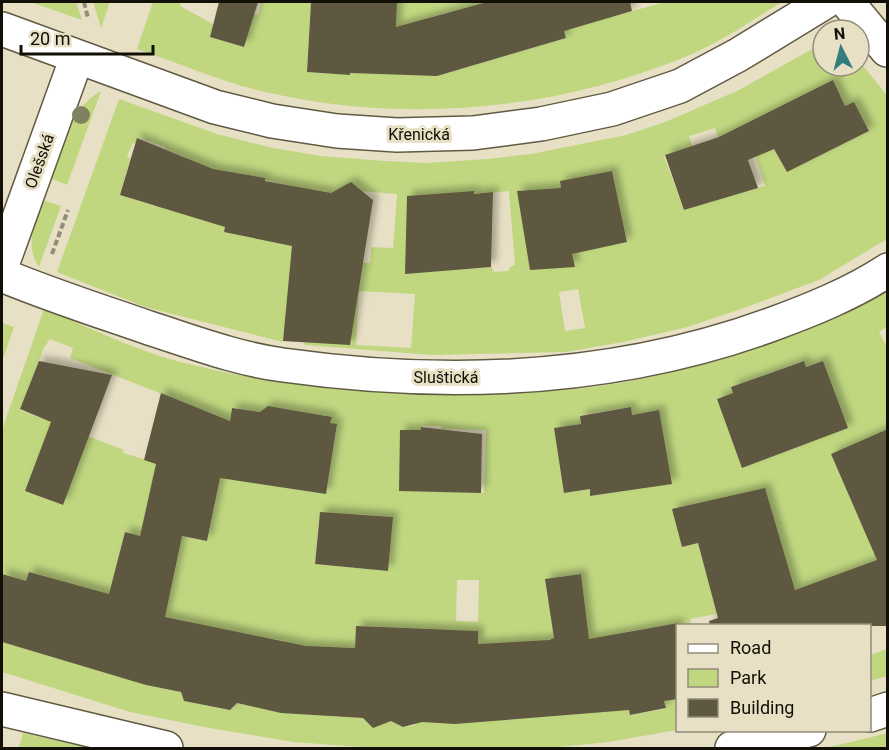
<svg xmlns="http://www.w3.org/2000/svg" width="889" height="750" viewBox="0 0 889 750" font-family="Roboto,sans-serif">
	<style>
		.green { fill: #c0d780; fill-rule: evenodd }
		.building { fill: #5f5841; filter: url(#shadow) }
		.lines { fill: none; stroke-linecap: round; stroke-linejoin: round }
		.minor-casing { stroke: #615a43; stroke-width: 36 }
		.path { stroke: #928c78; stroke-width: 4; stroke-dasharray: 6 3; stroke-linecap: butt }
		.minor { stroke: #fff; stroke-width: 33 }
		.tree { fill: #808160 }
		.labels { text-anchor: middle; stroke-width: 6; stroke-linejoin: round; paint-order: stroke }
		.street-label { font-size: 16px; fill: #110f06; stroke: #e8e0c5 }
	</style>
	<defs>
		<filter id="shadow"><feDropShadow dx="5.5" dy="-5.5" stdDeviation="3" flood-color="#0004"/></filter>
	</defs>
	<rect width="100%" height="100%" fill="#e8e0c5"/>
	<!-- green -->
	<path class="green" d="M30 2H76L82 20Z
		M93 2H110L101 28Z
		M153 2H181L180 6 213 24 211 37 244 47 254 14 258 15 261 4 257 2H311L307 72 350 75V71L395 33 397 2H487L432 17 448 73 566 38 556 5 568 2H601L615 16 665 2H782C753 20 724 40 692 54 558 111 403 125 261 91 219 81 178 63 137 49Z
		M823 43V66H859V61L887 95V239L819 280 741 309 688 327 623 342 566 352 432 355 304 345 306 314 287 309 283 342 145 307 57 272 119 99 217 134 273 148 321 156 385 161 426 163 487 159 531 154 626 135 665 122 737 91ZM833 81 845 106 854 102 869 131 803 164ZM715 128 724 153 752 145 765 186 684 210 664 156 692 146 689 136ZM139 138 165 147V149L185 157 178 176 154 206 120 195 130 159 127 156 133 143H137ZM612 171 627 242 575 253 560 182ZM238 173 290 186 277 241ZM360 191 397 194 393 248 371 247 370 263 346 261ZM509 191 515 265 511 266 508 271 494 272 492 267 460 269 474 194ZM578 289 585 328 565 331 559 292ZM359 291 415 294 411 348 356 345Z
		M101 91 67 185 50 178C62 146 69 109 101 91Z
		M42 200 61 206 39 267C24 245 35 223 42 200Z
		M887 290V327L879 332 887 347V565L803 587 736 610 690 619 691 625 678 626 673 631 671 624 626 632 627 639 615 643 630 715 665 709 664 701 677 699V730L609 742 549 748H372L293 742 204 727 130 712 2 672V642L87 667 49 578 29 572 26 581 2 574V430L44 309C91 328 141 353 189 364 285 388 383 395 482 393 521 392 561 392 600 386 671 376 738 354 804 327 833 316 861 305 887 290ZM50 339 73 348 70 358 185 403 162 464 123 453 124 450 20 410 44 348ZM803 361 806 367 823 361 821 438 769 458 717 399 733 393 731 387ZM631 407 632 415 659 410 644 488 591 496 590 489 565 493 554 428 581 424 580 415ZM232 408 260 412H304L309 420 316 421 318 414 331 417 330 423 337 425 326 494 221 477ZM422 426H441V429L486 430 484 493 420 491ZM79 463 62 505 25 491ZM151 489 215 504 207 541 171 534 120 552 125 532 140 536ZM673 509 747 563 706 573 698 543 682 547ZM357 514 392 517 388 571 315 564 319 518 356 522ZM580 574 583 597 548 602 545 579ZM457 580H479L478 622 456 621ZM161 616 195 623V627L285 641 271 710 237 703 230 710 184 701 181 692 147 685ZM356 626 395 628 419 722C408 731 400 725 389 719L369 724 363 718 328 716 332 647 355 648ZM568 638 514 719 549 639Z
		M2 323 14 327 2 362Z
		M887 649V676L870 681V655Z
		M23 733 90 748H25L19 747Z
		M887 733V748H825L884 734Z"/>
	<!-- building -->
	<path class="building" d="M219 2H258L244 47 210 37Z
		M311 2H397L396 27 487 2H630L632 11 564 31 566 38 437 76 350 73V75L307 72Z
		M833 80 845 106 854 102 869 131 787 172 774 149 748 160 758 188 684 210 665 155 719 137Z
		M137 138 213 169 265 178V181L331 193 351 182 373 200 350 345 283 341 292 246 224 232 225 227 120 195Z
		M612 171 627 242 572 254 575 267 530 270 517 191 561 188 560 181Z
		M474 191V194L493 192 491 267 405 274 407 196Z
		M39 361 112 375 63 505 25 491 51 422 20 409Z
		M804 361 806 367 823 361 848 428 742 468 717 399 733 393 731 387Z
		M161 393 230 421 232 408 260 412 268 406 332 417 330 423 337 424 326 494 220 478 207 541 182 536 165 617 306 646 355 648 356 626 478 631V644L549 640 554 638 545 579 581 574 589 639 678 623V699L664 701 666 708 630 715 629 710 455 724 422 722 403 727 391 721 373 728 363 718 281 713 237 703 230 710 184 701 181 692 146 685 2 642V574L26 581 29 572 109 594 125 532 140 536 156 464 144 460Z
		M631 407 632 415 659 410 672 484 590 496V489L564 493 554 428 581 424 580 416Z
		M421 427 482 434 481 493 399 491 400 430H421Z
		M888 429V626H710L709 621 718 618 698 543 682 547 672 509 765 488 795 590 877 560 831 454Z
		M320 512 393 517 388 571 315 564Z"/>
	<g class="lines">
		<!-- minor casing -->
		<g class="minor-casing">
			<path id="minor" d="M847 2 887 50
				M2 29 215 107 272 121 337 131 397 135 473 133 541 124 612 109 680 86 738 55 825 2
				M2 265 77 57
				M2 275C50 295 100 311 149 328 193 342 237 359 283 365 447 388 613 382 770 325 811 310 851 294 888 270
				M2 709 166 748
				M870 715 888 709
				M732 748 809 730"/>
		</g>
		<!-- path -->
		<path class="path" d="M84 2 88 18
			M52 254 68 210"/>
		<!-- minor -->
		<use href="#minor" class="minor"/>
	</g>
	<!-- trees -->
	<circle class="tree" cx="81" cy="115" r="9"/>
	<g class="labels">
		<!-- street labels -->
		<g class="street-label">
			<text x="419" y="140">Křenická</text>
			<text transform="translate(39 161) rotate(-70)" y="6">Olešská</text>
			<text x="446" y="383">Sluštická</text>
		</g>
	</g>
	<!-- border -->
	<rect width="889" height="750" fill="none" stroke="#110f06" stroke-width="6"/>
	<!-- legend -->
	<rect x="676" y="624" width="195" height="108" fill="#e8e0c5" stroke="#928c79" stroke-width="1.5"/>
	<rect x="688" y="644" width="30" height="9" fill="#ffffff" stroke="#928c79" stroke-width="1.5"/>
	<text x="730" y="654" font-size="18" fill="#110f06">Road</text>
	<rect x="688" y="669" width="30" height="18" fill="#c0d780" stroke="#928c79" stroke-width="1.5"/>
	<text x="730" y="684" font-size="18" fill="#110f06">Park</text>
	<rect x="688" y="699" width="30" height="18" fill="#5f5841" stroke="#928c79" stroke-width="1.5"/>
	<text x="730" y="714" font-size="18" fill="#110f06">Building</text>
	<!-- north arrow -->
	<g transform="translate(841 48) rotate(354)"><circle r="28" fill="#e8e0c5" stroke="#928c79" stroke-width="1.5"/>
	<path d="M0-4.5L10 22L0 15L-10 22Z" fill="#347d7f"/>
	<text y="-9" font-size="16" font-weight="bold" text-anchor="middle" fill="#110f06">N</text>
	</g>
	<!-- scale -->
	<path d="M21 45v9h132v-9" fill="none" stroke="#110f06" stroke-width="3"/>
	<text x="30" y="45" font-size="18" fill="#110f06" stroke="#e8e0c5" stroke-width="4.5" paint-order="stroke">20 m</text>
</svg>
